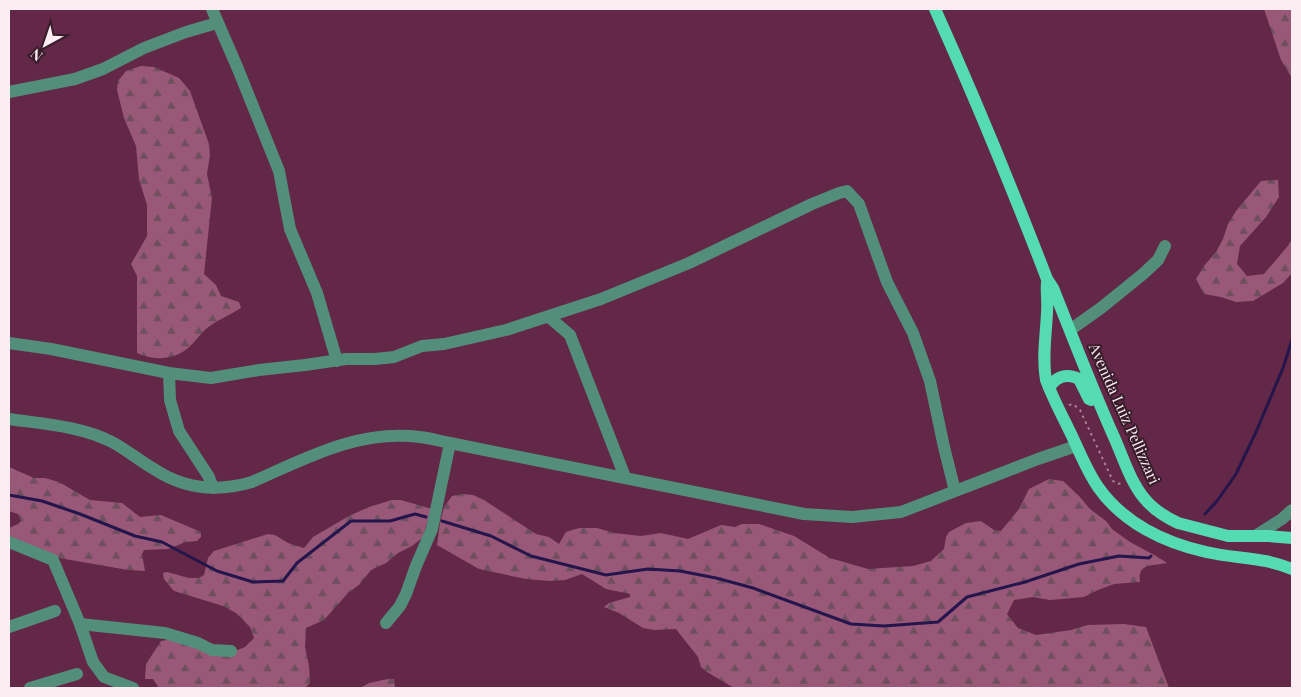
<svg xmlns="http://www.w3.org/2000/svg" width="1301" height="697" viewBox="0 0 1301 697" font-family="'Playfair Display',serif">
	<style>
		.forest { fill: url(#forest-firs) }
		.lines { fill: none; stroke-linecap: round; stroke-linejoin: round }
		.stream { stroke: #24164c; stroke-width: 3 }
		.path { stroke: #aa8397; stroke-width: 2; stroke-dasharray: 2.5 4; stroke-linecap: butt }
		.minor { stroke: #538e7a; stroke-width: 12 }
		.major { stroke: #54dbb2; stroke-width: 12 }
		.labels { text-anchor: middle; stroke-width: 4; stroke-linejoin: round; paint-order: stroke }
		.street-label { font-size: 15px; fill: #fcedf3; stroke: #371c2a }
	</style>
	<defs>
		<pattern id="forest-firs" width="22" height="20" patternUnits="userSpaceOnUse" patternTransform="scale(1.25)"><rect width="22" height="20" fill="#995878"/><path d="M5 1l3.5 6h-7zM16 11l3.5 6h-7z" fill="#6f4f5e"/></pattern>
	</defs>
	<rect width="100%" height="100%" fill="#632747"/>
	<!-- forest -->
	<path class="forest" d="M1264 9H1292V78L1281 60Z
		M141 66 154 67 179 78 190 91 209 144 210 155 207 174 212 198 211 207 204 274 216 285 221 296 239 302 241 308C230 315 217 320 207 328 200 334 195 342 188 348 174 360 153 361 137 353V276L131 264 147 236V205L139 179 136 146 124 118 117 90 118 81 126 71Z
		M1278 180 1279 197 1266 217 1240 246 1237 264 1247 276 1264 274 1287 247 1292 239V273L1283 283 1253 301 1236 302 1221 297 1204 294 1196 279 1204 266 1216 252 1223 239 1228 224 1236 211 1261 181Z
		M9 467 34 478H45L59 482 90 500 122 503 140 517 161 515 201 532V537L197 541 186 542 168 549 144 550 142 554 145 571 128 570 59 558 54 559 9 537V528L18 524 21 521 18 514 9 511Z
		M1049 479 1063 481 1079 496 1090 509 1106 521 1112 529 1130 542 1158 557 1167 563C1152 566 1137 563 1140 582L1114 584 1098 590 1084 597 1050 600 1033 597 1014 600 1007 614 1018 628 1036 635 1071 630 1088 625 1124 624 1146 627 1169 688H734L707 672 701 667 698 657 676 629 654 630 643 628 619 613 604 607 609 603 630 597V594L606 589 582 574 565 580 550 581 526 579 479 569 437 545 440 523 444 507 452 496 462 494 473 495 484 500 536 534 549 537 559 544 566 532 579 528H597L614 533 641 536 661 533 688 539 721 525 735 527 742 524H759L794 536 830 558 868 569 913 566 931 561 944 549 946 537 949 532 966 523 981 521 994 530 1001 531 1019 509 1029 489Z
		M392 500H401L432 509 422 538 412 546 398 553 386 563 371 570 360 584 348 593 324 620 306 628 305 647 309 666 310 683 305 688H159L153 679H145L146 664 161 641 173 639 223 656 245 647 254 638 250 627 236 613 223 606 174 591 164 579 163 573 167 572 189 578H199L204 575 208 558 214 551 268 534 275 535 288 543 304 548 313 537 349 516 369 507Z
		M388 679H394L395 688H360L369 683Z"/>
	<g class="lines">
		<!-- stream -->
		<path class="stream" d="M9 495 42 501 80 514 135 536 162 542 217 571 253 582 283 581 297 563 351 521H390L415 514 426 517
			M1205 514 1217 501 1236 474 1256 432 1283 368 1292 340
			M442 521 491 536 531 556 606 575 648 569 680 571 716 578 753 588 851 624 884 626 938 622 967 597 1025 582 1079 564 1119 556 1149 558 1151 556"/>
		<!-- path -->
		<path class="path" d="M1069 405 1073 404 1080 410 1113 481 1118 484 1121 483"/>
		<!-- minor -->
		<path class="minor" d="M212 9 238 69 279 171 290 229 317 293 337 361
			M9 92 75 79 103 69 144 48 186 32 217 23
			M549 317 570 335 625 477
			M1070 330 1101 308 1143 274 1158 260 1165 246
			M9 343 51 349 169 373 211 378 259 370 305 365 346 359H375L394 357 422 346 444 344 506 330 601 299 689 263 812 204 839 193 847 191 859 204 887 282 913 333 930 381 944 447 955 491
			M169 373 170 400 179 431 209 477 213 488
			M9 419C43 424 81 426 112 442 127 450 140 461 154 469 184 489 218 492 252 482 306 458 359 429 420 437 430 438 440 441 450 443L804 514 852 517 901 512 1038 459 1076 446
			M1255 536 1282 519 1292 510
			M9 542 53 560 80 624 93 662 104 677 133 688
			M386 623 400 606 406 594 416 566 432 529 450 443
			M80 624 165 633 198 643 212 650 231 651
			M9 627 55 611
			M30 688 77 674"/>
		<!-- major -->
		<path class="major" d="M935 9C975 98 1012 188 1047 279L1053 288C1073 338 1092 388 1114 437 1123 457 1130 481 1144 498 1153 509 1165 517 1178 523L1228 536H1268L1292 538
			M1047 282C1046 292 1048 302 1047 313 1046 335 1042 358 1046 380 1053 399 1063 417 1072 436 1080 453 1087 471 1098 487 1123 523 1165 543 1206 552 1236 559 1264 557 1292 569
			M1049 388C1056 376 1067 373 1079 379L1089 399 1091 400"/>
	</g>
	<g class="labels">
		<!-- street labels -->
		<g class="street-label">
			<text transform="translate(1124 414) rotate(66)" y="5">Avenida Luiz Pellizzari</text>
		</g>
	</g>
	<!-- border -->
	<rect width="1301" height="697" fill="none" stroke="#fcedf3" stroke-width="20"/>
	<!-- north arrow -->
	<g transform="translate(45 45) rotate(220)" stroke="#371c2a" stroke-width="4" paint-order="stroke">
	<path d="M0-4L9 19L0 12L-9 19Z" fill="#fcedf3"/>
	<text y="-8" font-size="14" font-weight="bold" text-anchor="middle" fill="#fcedf3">N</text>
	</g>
</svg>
